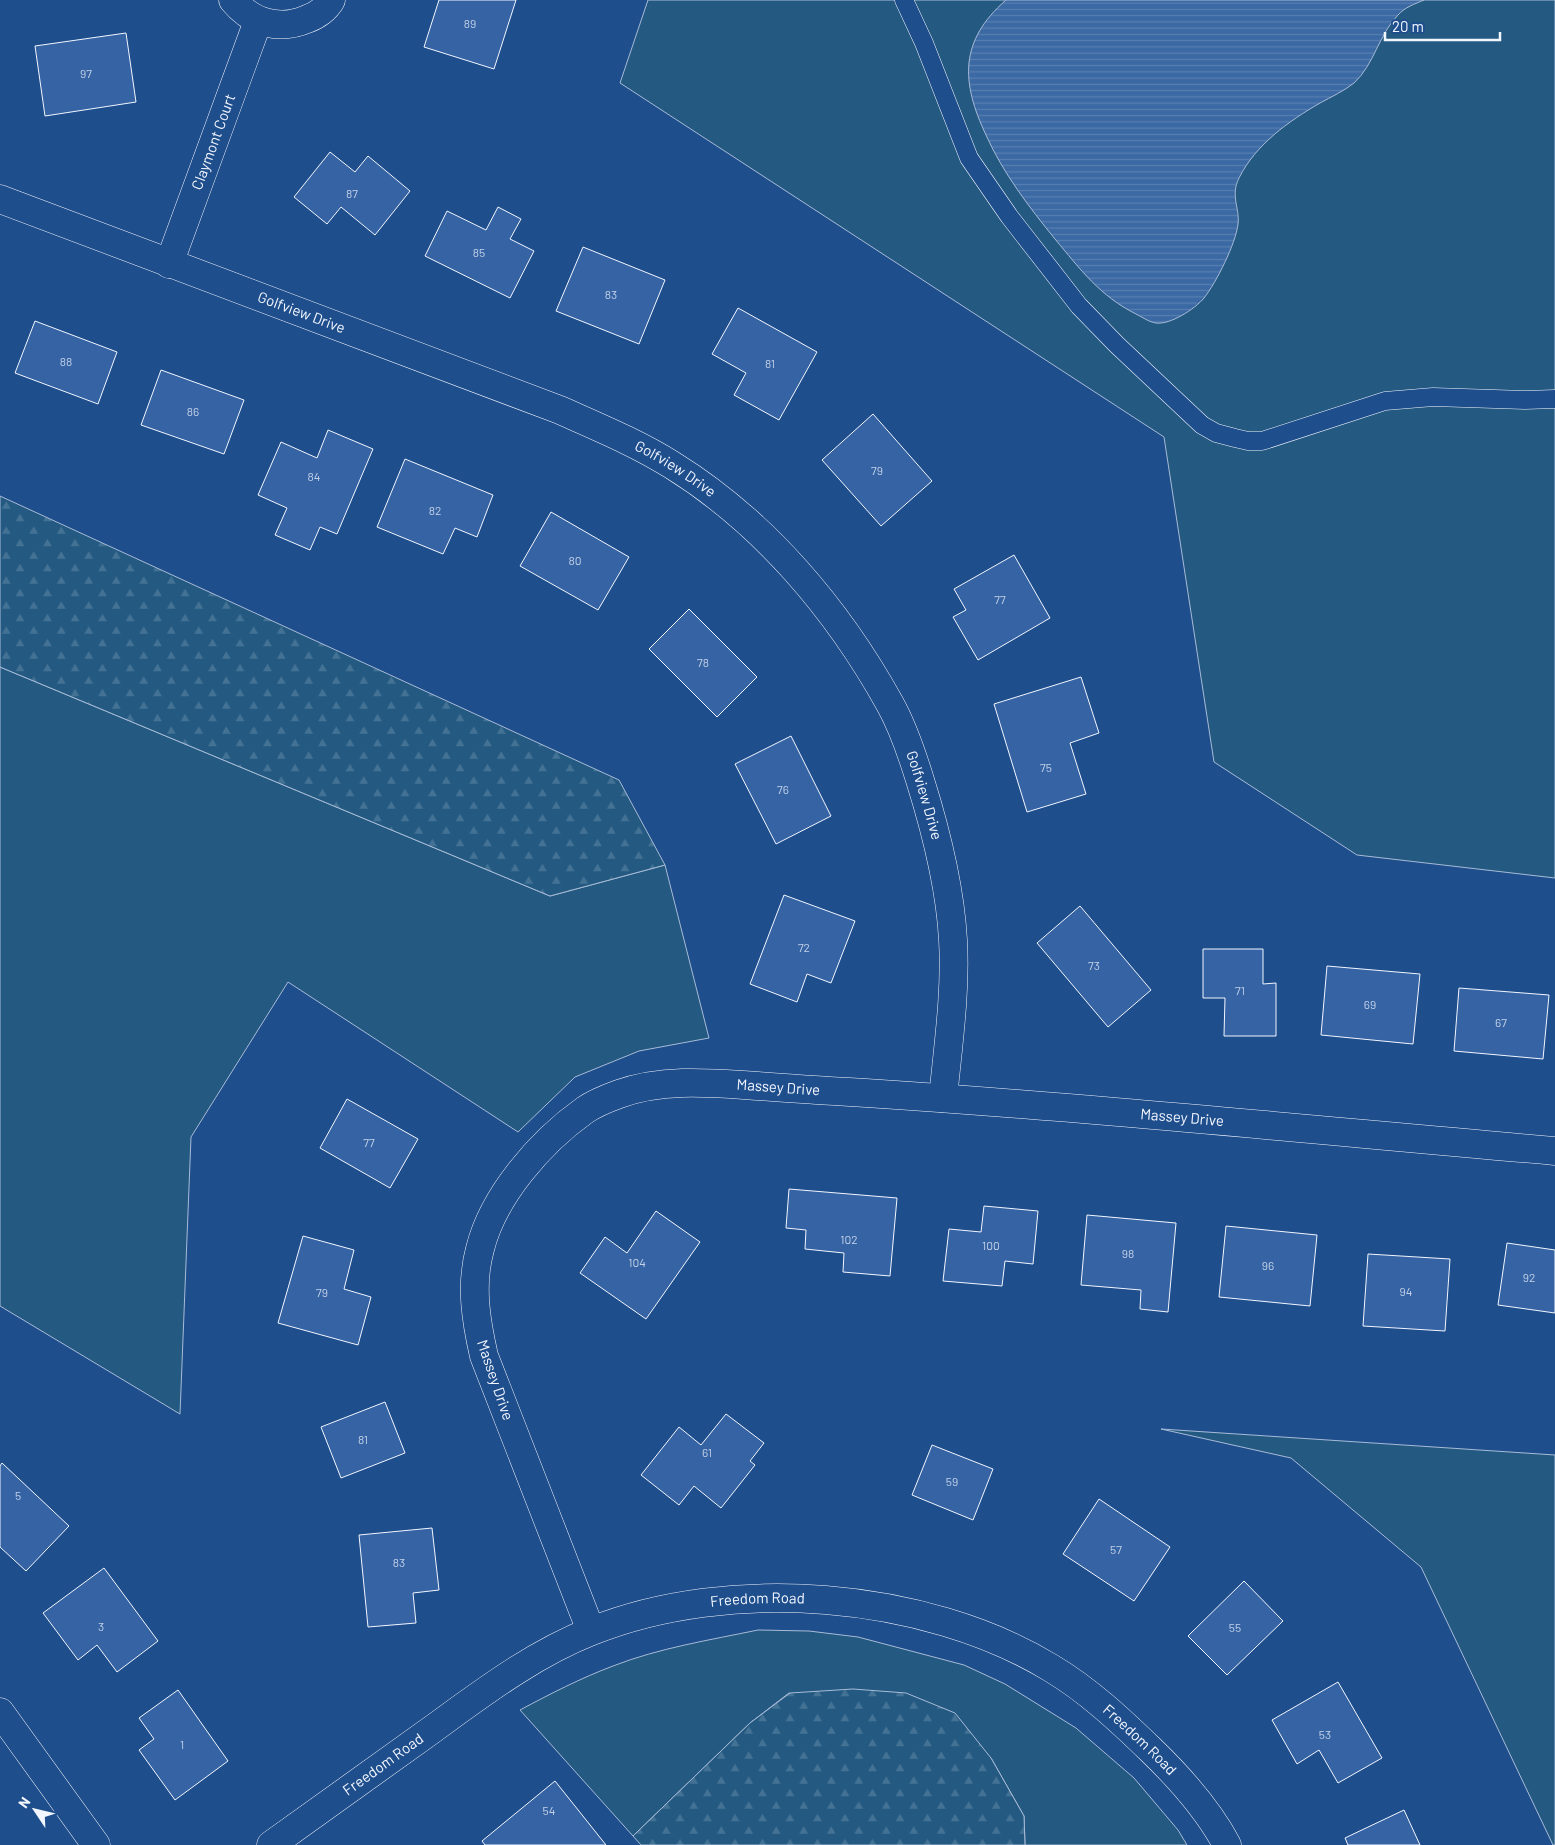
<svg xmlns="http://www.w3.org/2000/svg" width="1555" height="1845" viewBox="0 0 1555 1845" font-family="Barlow,sans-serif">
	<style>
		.grass { fill: #245a82; stroke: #a8bbd7 }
		.forest { fill: url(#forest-firs); stroke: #a8bbd7 }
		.water { fill: url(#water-rules); stroke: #a8bbd7 }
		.building { fill: #3563a3; stroke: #f2f6ff }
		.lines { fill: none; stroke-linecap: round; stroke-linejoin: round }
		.service-casing { stroke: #f2f6ff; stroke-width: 19 }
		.minor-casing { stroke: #f2f6ff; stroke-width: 29 }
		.service { stroke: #1f4e8c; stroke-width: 18 }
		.minor { stroke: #1f4e8c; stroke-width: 28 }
		.labels { text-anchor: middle; stroke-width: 4; stroke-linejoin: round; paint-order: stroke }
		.number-label { font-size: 12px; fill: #c3d1e8 }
		.street-label { font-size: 15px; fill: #f2f6ff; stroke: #1f4e8c }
	</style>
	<defs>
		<pattern id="forest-firs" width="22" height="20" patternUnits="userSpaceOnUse" patternTransform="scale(1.25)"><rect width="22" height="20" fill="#245a82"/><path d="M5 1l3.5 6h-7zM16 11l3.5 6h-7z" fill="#447295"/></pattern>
		<pattern id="water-rules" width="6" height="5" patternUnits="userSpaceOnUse" patternTransform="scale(1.25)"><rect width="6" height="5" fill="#3b69a3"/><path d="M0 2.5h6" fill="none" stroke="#587fb1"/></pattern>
	</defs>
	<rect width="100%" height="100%" fill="#1f4e8c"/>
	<!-- grass -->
	<path class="grass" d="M648 0H1555V878L1357 855 1214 762 1164 437 620 83Z
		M0 667 550 896 665 865 709 1038 639 1051 575 1077 518 1132 288 982 191 1137 180 1414 0 1306Z
		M1161 1429 1555 1455V1845H1553L1421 1567 1291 1458Z
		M758 1630 809 1631 858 1637 964 1665 1005 1684 1076 1728 1134 1778 1178 1830 1187 1845H1025L1024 1816 991 1758 789 1693 750 1723 633 1836 520 1710C550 1694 581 1678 613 1666 659 1648 710 1640 758 1630Z"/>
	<!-- forest -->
	<path class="forest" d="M0 496 619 780 665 865 550 896 0 667Z
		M853 1689 906 1693 955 1713 991 1758 1024 1816 1025 1845H641L633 1836 750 1723 790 1693Z"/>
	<!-- water -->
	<path class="water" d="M1006 0H1424C1415 4 1405 7 1398 15 1379 34 1374 65 1354 83 1344 91 1331 97 1320 103 1289 121 1256 144 1239 178 1230 196 1240 208 1238 224 1236 243 1216 283 1204 298 1195 309 1170 325 1156 323 1149 322 1142 317 1136 314 1100 296 1080 269 1055 239 1029 207 1003 173 986 135 961 82 959 41 1006 0Z"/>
	<!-- building -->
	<path class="building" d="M439 0H516L494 69 424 47Z
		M126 33 136 102 45 116 35 46Z
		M330 152 355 172 368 156 410 191 375 235 341 207 327 224 294 197Z
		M498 207 521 219 510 239 534 251 510 298 425 256 447 211 486 230Z
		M583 247 665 280 639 344 556 311Z
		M738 308 817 352 779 420 734 395 746 373 712 354Z
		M35 321 117 352 98 404 15 373Z
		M161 370 244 400 224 454 141 425Z
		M873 414 932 481 881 526 822 460Z
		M328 430 373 449 337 534 320 527 310 550 275 535 287 508 258 495 281 442 317 458Z
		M405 459 493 495 477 537 455 528 443 554 377 527Z
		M551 512 629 557 598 610 520 566Z
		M1014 555 1050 618 978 660 953 617 966 610 954 589Z
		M689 609 757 677 717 717 649 649Z
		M1081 677 1099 733 1070 743 1086 794 1027 812 994 704Z
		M791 736 831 816 776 844 735 764Z
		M784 895 855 921 831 983 807 974 797 1002 750 984Z
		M1080 906 1151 990 1108 1027 1037 943Z
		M1203 949H1263V984L1276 983V1036H1224L1225 998H1203Z
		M1327 966 1420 974 1413 1044 1321 1035Z
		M1459 988 1549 995 1543 1059 1454 1051Z
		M347 1099 418 1139 390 1188 320 1148Z
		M789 1189 897 1198 890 1276 843 1272 844 1253 805 1249 806 1230 786 1228Z
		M984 1206 1038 1211 1033 1264 1005 1261 1002 1286 943 1281 949 1229 981 1232Z
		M656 1211 700 1242 646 1319 580 1273 605 1237 627 1253Z
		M1087 1215 1176 1223 1168 1312 1140 1309 1141 1290 1081 1285Z
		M1226 1226 1317 1235 1310 1306 1219 1297Z
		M303 1236 354 1250 344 1289 371 1297 358 1345 278 1323Z
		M1507 1243 1555 1250V1313L1498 1305Z
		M1368 1254 1450 1259 1445 1331 1363 1326Z
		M385 1402 405 1453 341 1478 321 1427Z
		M726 1414 764 1443 750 1461 755 1465 721 1508 694 1486 679 1505 641 1475 679 1427 701 1445Z
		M932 1445 993 1469 973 1520 912 1495Z
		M2 1463 69 1526 26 1571 0 1547V1466Z
		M1099 1499 1170 1547 1134 1601 1063 1554Z
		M432 1528 439 1590 413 1593 416 1623 368 1627 359 1535Z
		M104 1568 158 1641 117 1672 97 1645 78 1660 43 1613Z
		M1244 1581 1283 1621 1227 1675 1188 1636Z
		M1338 1682 1382 1758 1338 1783 1319 1750 1297 1764 1272 1720Z
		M178 1690 228 1761 175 1800 139 1750 154 1739 139 1718Z
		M555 1781 606 1845H485L482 1841Z
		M1404 1810 1420 1845H1348L1345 1838Z"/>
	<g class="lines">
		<!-- service casing -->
		<g class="service-casing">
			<path id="service" d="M904 0 924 43 969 158 1009 216 1079 306 1117 345 1202 425 1216 433 1235 438 1248 441H1262L1385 401 1433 397 1525 400 1555 399"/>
		</g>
		<!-- minor casing -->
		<g class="minor-casing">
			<g id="minor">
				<path d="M233 0C252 23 279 31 307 19 316 16 326 9 331 0"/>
				<path id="s1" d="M0 199 560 410C598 427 637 443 672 465 764 522 838 610 890 704 903 727 912 754 920 780 936 831 950 885 953 940 956 992 948 1046 943 1098"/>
				<path id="s2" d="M169 264 258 21"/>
				<path id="s3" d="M591 1631 484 1356C476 1321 470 1285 480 1249 493 1196 540 1142 585 1110 595 1103 608 1098 619 1094 663 1078 712 1083 758 1086 794 1089 830 1091 866 1093 1096 1108 1325 1131 1555 1151"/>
				<path d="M0 1712 96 1845"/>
				<path id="s4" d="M271 1845C324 1807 377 1769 430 1731 481 1694 533 1654 592 1631 729 1576 925 1591 1051 1668 1088 1690 1120 1720 1151 1750 1180 1778 1208 1809 1227 1845"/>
			</g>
		</g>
		<!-- service -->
		<use href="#service" class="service"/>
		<!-- minor -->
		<use href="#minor" class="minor"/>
	</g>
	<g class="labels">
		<!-- number labels -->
		<g class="number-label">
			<text x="470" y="28">89</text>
			<text x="86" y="78">97</text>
			<text x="352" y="198">87</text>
			<text x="479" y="257">85</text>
			<text x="611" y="299">83</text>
			<text x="66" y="366">88</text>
			<text x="770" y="368">81</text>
			<text x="193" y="416">86</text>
			<text x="877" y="475">79</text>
			<text x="314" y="481">84</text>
			<text x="435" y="515">82</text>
			<text x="575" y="565">80</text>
			<text x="1000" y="604">77</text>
			<text x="703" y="667">78</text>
			<text x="1046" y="772">75</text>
			<text x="783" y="794">76</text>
			<text x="804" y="952">72</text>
			<text x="1094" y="970">73</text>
			<text x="1240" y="995">71</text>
			<text x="1370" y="1009">69</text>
			<text x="1501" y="1027">67</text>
			<text x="369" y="1147">77</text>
			<text x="849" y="1244">102</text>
			<text x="991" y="1250">100</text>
			<text x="1128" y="1258">98</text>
			<text x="637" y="1267">104</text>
			<text x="1268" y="1270">96</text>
			<text x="1529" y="1282">92</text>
			<text x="1406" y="1296">94</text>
			<text x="322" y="1297">79</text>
			<text x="363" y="1444">81</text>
			<text x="707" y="1457">61</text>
			<text x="952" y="1486">59</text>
			<text x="18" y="1500">5</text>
			<text x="1116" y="1554">57</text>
			<text x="399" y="1567">83</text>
			<text x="101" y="1631">3</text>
			<text x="1235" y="1632">55</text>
			<text x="1325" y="1739">53</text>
			<text x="182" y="1749">1</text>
			<text x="549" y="1815">54</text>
		</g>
		<!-- street labels -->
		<g class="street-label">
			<text dy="5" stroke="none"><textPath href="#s2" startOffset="130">Claymont Court</textPath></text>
			<text dy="5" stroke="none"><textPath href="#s1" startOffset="322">Golfview Drive</textPath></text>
			<text dy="5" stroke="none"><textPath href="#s1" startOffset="728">Golfview Drive</textPath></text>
			<text dy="5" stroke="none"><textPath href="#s1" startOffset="1148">Golfview Drive</textPath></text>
			<text dy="5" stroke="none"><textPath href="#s3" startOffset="779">Massey Drive</textPath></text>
			<text dy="5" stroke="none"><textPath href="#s3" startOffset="1184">Massey Drive</textPath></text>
			<text transform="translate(495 1380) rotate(71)" y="5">Massey Drive</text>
			<text dy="5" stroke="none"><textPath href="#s4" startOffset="556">Freedom Road</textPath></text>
			<text dy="5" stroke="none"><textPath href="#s4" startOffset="976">Freedom Road</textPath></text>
			<text dy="5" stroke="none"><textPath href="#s4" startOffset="138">Freedom Road</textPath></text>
		</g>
	</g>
	<!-- north arrow -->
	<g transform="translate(35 1810) rotate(305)" stroke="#1f4e8c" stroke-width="4" paint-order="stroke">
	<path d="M0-4L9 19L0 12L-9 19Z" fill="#f2f6ff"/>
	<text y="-8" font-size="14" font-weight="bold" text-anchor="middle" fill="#f2f6ff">N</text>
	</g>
	<!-- scale -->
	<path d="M1385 32v8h115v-8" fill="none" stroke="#f2f6ff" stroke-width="2.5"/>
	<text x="1392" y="32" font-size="15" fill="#f2f6ff" stroke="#1f4e8c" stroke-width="4" paint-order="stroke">20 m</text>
</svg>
